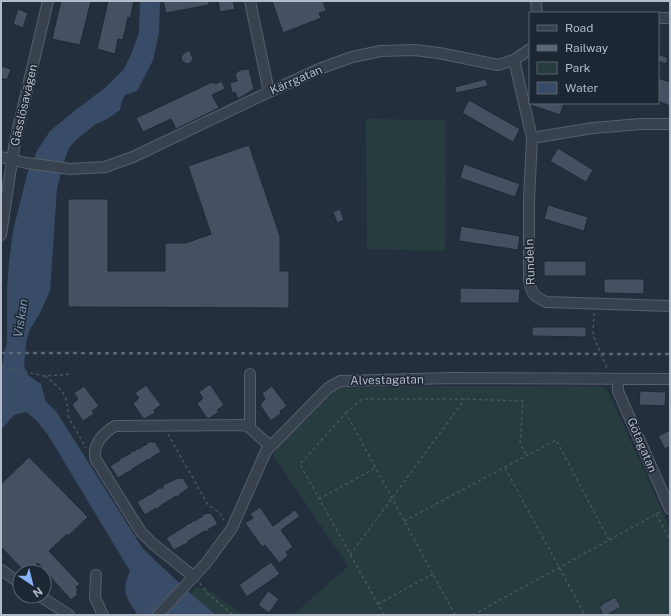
<svg xmlns="http://www.w3.org/2000/svg" width="671" height="616" viewBox="0 0 671 616" font-family="'Public Sans',sans-serif">
	<style>
		.green { fill: #263c3f }
		.water { fill: #394c67 }
		.building { fill: #455162; stroke: #1f2835 }
		.lines { fill: none; stroke-linecap: round; stroke-linejoin: round }
		.minor-casing { stroke: #565f6c; stroke-width: 12 }
		.path { stroke: #44595c; stroke-width: 1.5; stroke-dasharray: 3 3; stroke-linecap: butt }
		.minor { stroke: #38414e; stroke-width: 10 }
		.rail { stroke: #5a6575; stroke-width: 2.5; stroke-dasharray: 4 4; stroke-linecap: butt }
		.path-bridge { stroke: #44595c; stroke-width: 1.5; stroke-dasharray: 3 3; stroke-linecap: butt }
		.labels { text-anchor: middle; stroke-width: 3; stroke-linejoin: round; paint-order: stroke }
		.street-label { font-size: 12px; fill: #b4bcc9; stroke: #1d2633 }
		.water-label { font-size: 13px; font-style: italic; fill: #7c92b1; stroke: #1d2633 }
	</style>
	<rect width="100%" height="100%" fill="#242f3e"/>
	<!-- green -->
	<path class="green" d="M366 119 446 120 445 251 367 249Z
		M358 386H596L604 388 609 393 670 528V615H293L348 566 273 455 280 445 333 392 343 387Z
		M196 587 207 589 243 615H216L190 593Z"/>
	<!-- water -->
	<path class="water" d="M140 1H160L159 33 153 60 137 91 125 95 121 104 120 110 107 119 94 125 92 127 77 139 69 148 65 159 57 188 50 291 40 313 29 331 26 343 24 366 28 375 41 384 46 402 56 411 143 549 190 593 216 615H138C126 599 121 590 130 571L48 435 36 420 26 412 14 415 1 430V370L7 341V289L9 263 13 231 28 171 37 151 50 131 77 109 106 87 124 69 133 50 139 32Z"/>
	<!-- building -->
	<path class="building" d="M61 1H91L80 45 52 39Z
		M108 1H134L131 15 130 18 128 17 123 40 118 39 115 54 97 49Z
		M163 1H209V5L166 13Z
		M218 1H233L235 9 220 12Z
		M272 1H323L326 11 319 13 321 18 283 33Z
		M18 9 28 13 23 28 13 24Z
		M189 50 193 58 191 63 187 64 183 62 181 58 183 54Z
		M658 54 668 58 666 64 658 61Z
		M1 66 11 69 7 80 1 78Z
		M249 69 254 89 238 99 235 92 232 93 230 83 237 81 235 74 240 70Z
		M658 78 670 82V106L658 101Z
		M486 79 488 86 456 93 455 87Z
		M222 81 225 89 212 95 219 108 176 129 171 119 143 132 136 118 208 84 214 82 215 84Z
		M469 100 520 129 513 142 462 113Z
		M531 103H564L560 115 531 105Z
		M249 145 280 236V271H289V308L68 307V199H108V271H165V243H186L211 234 188 166Z
		M558 148 593 170 586 182 550 161Z
		M464 164 520 184 515 197 460 178Z
		M548 205 588 217 584 231 544 219Z
		M340 209 344 220 337 223 333 212Z
		M461 226 520 236 518 250 459 241Z
		M544 261H586V276H544Z
		M604 279H644V294L604 293Z
		M460 288 520 289 519 303H460Z
		M532 327H586V337L532 336Z
		M210 384 224 405 217 410 219 412 208 419 197 404 203 398 199 392Z
		M146 385 161 405 154 410 155 413 144 419 133 404 139 398 135 393Z
		M84 386 99 406 92 411 94 414 83 421 72 405 78 399 74 393Z
		M272 386 287 406 280 411 281 413 271 421 260 405 265 399 262 393Z
		M640 391 666 392 665 406 639 405Z
		M670 430V446L665 449 658 436Z
		M147 442H155L161 452 152 457 151 460 149 459 132 469 131 472 129 471 118 478 110 466 120 460V458H122L131 453V451H135L136 449H138L147 444Z
		M29 457 88 517 68 536 67 534 49 551 80 584 76 587 78 590 76 592 78 594 71 600 38 563 28 572H25L1 547V484Z
		M183 478 189 488 180 494 179 497 176 496 160 506 158 509 156 508 145 515 137 502 147 496V495H150L158 489V488H163V485L174 480V479Z
		M260 507 273 526 295 510 300 516 281 530 293 547 286 552 288 556 279 563 265 545 262 547 245 523 253 518 250 514Z
		M211 513 218 524 209 529 207 532 205 531 188 541 187 544H185L174 550 166 538 176 532V531L179 530 187 525V524L191 523 192 521H194L203 516V514Z
		M271 562 280 574 247 597 239 585Z
		M268 591 279 599 269 613 258 605Z
		M615 597 621 607 607 615H603L599 607 602 605V604Z"/>
	<g class="lines">
		<!-- minor casing -->
		<g class="minor-casing">
			<path id="minor" d="M250 1 269 92
				M536 1 537 13
				M658 18H670
				M514 60 532 138 529 200V279C531 293 533 296 546 302L670 306
				M532 138 593 128 640 124H670
				M1 157 27 163 70 169 105 167 133 157 269 92 319 69 352 57 381 51 414 50 439 53 498 65 514 60 530 49
				M1 235 15 141 48 1
				M618 380V391L670 509
				M250 428V374
				M1 570 20 583
				M96 575 95 598 103 615
				M194 577 152 543 141 532 96 460C91 446 103 433 115 426L244 425 250 428 270 446
				M40 596 69 615
				M158 615 207 562 232 528 266 451 328 388 340 381 452 378 670 379"/>
		</g>
		<!-- path -->
		<path class="path" d="M594 313 593 333 594 337
			M1 367 45 376 72 374
			M45 376 56 385 62 391 66 399 69 418 86 448
			M346 413 362 399H465L523 401 520 444 527 456
			M168 434 208 505 220 513 224 520
			M505 468 585 615
			M319 499 375 468
			M656 514 670 540
			M404 521 556 440 609 540
			M350 555 465 399
			M200 583 207 593 233 615
			M27 596 32 599
			M378 604 433 574
			M384 615 300 464 346 413 455 615
			M473 615 660 512"/>
		<!-- minor -->
		<use href="#minor" class="minor"/>
		<!-- rail -->
		<path class="rail" d="M1 353 670 354"/>
		<!-- path-bridge -->
		<path class="path-bridge" d="M594 337 607 368"/>
	</g>
	<g class="labels">
		<!-- street labels -->
		<g class="street-label">
			<text transform="translate(296 80) rotate(-24)" y="4">Kärrgatan</text>
			<text transform="translate(24 105) rotate(-77)" y="4">Gässlösavägen</text>
			<text transform="translate(530 262) rotate(-92)" y="4">Rundeln</text>
			<text transform="translate(387 380) rotate(-1)" y="4">Alvestagatan</text>
			<text transform="translate(642 445) rotate(67)" y="4">Götagatan</text>
		</g>
		<!-- water labels -->
		<g class="water-label">
			<text transform="translate(20 318) rotate(-81)" y="5">Viskan</text>
		</g>
	</g>
	<!-- border -->
	<rect width="671" height="616" fill="none" stroke="#b4bcc9" stroke-width="4"/>
	<!-- legend -->
	<rect x="529" y="12" width="130" height="92" fill="#1d2633" stroke="#59626f"/>
	<rect x="537" y="25" width="20" height="6" fill="#38414e" stroke="#59626f"/>
	<text x="565" y="32" font-size="12" fill="#b4bcc9">Road</text>
	<rect x="537" y="45" width="20" height="6" fill="#5a6575" stroke="#59626f"/>
	<text x="565" y="52" font-size="12" fill="#b4bcc9">Railway</text>
	<rect x="537" y="62" width="20" height="12" fill="#263c3f" stroke="#59626f"/>
	<text x="565" y="72" font-size="12" fill="#b4bcc9">Park</text>
	<rect x="537" y="82" width="20" height="12" fill="#394c67" stroke="#59626f"/>
	<text x="565" y="92" font-size="12" fill="#b4bcc9">Water</text>
	<!-- north arrow -->
	<g transform="translate(32 584) rotate(145)"><circle r="19" fill="#1d2633" stroke="#59626f"/>
	<path d="M0-3L7 15L0 10L-7 15Z" fill="#8ab4f8"/>
	<text y="-6" font-size="11" font-weight="bold" text-anchor="middle" fill="#b4bcc9">N</text>
	</g>
</svg>
